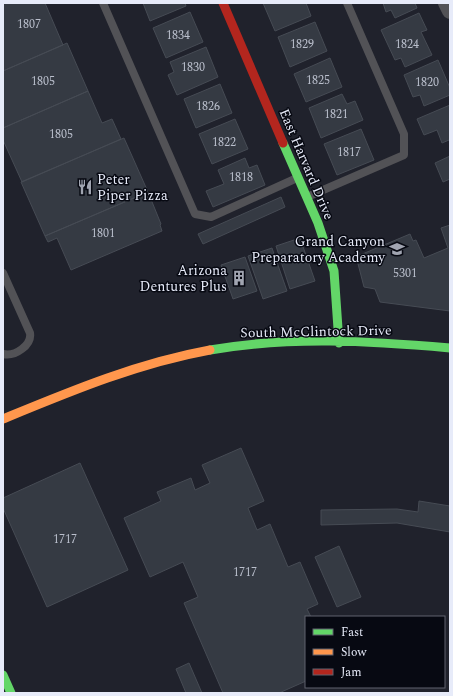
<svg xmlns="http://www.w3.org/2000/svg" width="453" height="696" viewBox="0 0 453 696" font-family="Spectral,serif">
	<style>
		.building { fill: #353a43; stroke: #464b54 }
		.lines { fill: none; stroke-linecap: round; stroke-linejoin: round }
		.lane { stroke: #525256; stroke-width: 8 }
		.street { stroke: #525256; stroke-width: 16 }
		.fast { stroke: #63d668; stroke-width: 9 }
		.slow { stroke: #ff974d; stroke-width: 9 }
		.jam { stroke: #b3261e; stroke-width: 9 }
		.labels { text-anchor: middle; stroke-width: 3; stroke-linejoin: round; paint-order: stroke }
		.number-label { font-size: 12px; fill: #babfcc }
		.street-label { font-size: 14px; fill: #e7ebf9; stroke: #070912 }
		.poi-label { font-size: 14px; fill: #e7ebf9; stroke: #070912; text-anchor: end }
	</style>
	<rect width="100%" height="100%" fill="#20222c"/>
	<!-- building -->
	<path class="building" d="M3 3H45L63 45 3 71Z
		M143 3H185L186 6 150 21Z
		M263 3H306L311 16 275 31Z
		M383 3H415L417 8 395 18 391 10 386 12Z
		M190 12 203 42 166 58 153 28Z
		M419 13 427 30 421 32 432 55 405 67 401 58 395 60 381 30Z
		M315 22 327 51 290 67 278 37Z
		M67 43 88 91 3 128V71Z
		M206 47 218 77 177 95 168 75 174 72 170 62Z
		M330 58 342 87 306 102 294 74Z
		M438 60 450 88V95L424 106 420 95 413 97 404 75Z
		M220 84 232 113 196 128 184 99Z
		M88 91 102 123 112 119 121 139 22 182 3 140V128Z
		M342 94 347 104 355 101 363 120 321 138 309 108Z
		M450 105V142L449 140 442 143 437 130 424 135 417 119Z
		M235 119 248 149 212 164 199 134Z
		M361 129 374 160 337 175 324 144Z
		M124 138 148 192 45 236 21 182Z
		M450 156V179L443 182 435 163Z
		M245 158 249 168 257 165 265 185 213 207 206 191 224 184 218 170Z
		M148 192 161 224 160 225 162 231 71 270 57 238 48 242 45 236Z
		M281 197 285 207 203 244 198 234Z
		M450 225V311L380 302 375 289 364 287 356 256 359 252 360 255 410 234 413 241 416 240 424 258 448 248 441 228Z
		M300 238 315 281 290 289 276 246Z
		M272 248 287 291 263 299 248 256Z
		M245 257 257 291 233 299 221 265Z
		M241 448 264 501 248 508 257 530 270 524 288 567 300 562 318 604 307 609 311 617H306V681L279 693H223L184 603 198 597 183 562 150 577 124 518 161 501 157 492 191 478 195 490 210 483 202 465Z
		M80 463 128 570 47 607 3 508V498Z
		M419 501 450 506V532L397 523 321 525V510L397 509 418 512Z
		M339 546 361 597 337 607 315 557Z
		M189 663 202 693H186L176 669Z"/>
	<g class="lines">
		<!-- lane -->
		<path class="lane" d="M103 3 195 214 211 217 297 178
			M307 197 404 155V134L347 3
			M3 273 30 333C32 345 15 357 3 354"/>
		<!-- street -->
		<path class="street" d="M446 3 450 11"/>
		<!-- fast -->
		<path class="fast" d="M283 143 318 223 334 271 339 343
			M210 350C289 336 371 341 450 348
			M3 675 11 693"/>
		<!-- slow -->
		<path class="slow" d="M3 419C71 391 138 363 210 350"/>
		<!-- jam -->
		<path class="jam" d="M223 3 283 143"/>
	</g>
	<!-- icons -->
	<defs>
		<g id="restaurant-bare" transform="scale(1.2)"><path d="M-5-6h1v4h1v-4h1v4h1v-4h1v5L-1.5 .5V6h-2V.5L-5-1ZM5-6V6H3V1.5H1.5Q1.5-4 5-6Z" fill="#a1a5b1" stroke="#070912" stroke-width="2.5" paint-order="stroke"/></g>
		<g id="school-bare" transform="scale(1.2)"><path d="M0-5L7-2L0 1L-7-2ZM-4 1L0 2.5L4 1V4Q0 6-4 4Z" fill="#a1a5b1" stroke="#070912" stroke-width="2.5" paint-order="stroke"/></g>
		<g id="building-bare" transform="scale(1.2)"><path d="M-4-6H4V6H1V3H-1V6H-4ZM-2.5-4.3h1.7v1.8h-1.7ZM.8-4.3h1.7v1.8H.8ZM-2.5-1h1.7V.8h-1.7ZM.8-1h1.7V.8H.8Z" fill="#a1a5b1" stroke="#070912" stroke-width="2.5" paint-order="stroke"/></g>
	</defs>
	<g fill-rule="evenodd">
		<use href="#restaurant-bare" x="85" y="187"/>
		<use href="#school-bare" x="397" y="249"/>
		<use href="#building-bare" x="239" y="278"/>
	</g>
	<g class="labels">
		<!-- number labels -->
		<g class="number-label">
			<text x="29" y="28">1807</text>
			<text x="178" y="39">1834</text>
			<text x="302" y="48">1829</text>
			<text x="407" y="48">1824</text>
			<text x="193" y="71">1830</text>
			<text x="318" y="84">1825</text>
			<text x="43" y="85">1805</text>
			<text x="427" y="86">1820</text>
			<text x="208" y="110">1826</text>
			<text x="336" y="118">1821</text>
			<text x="61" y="138">1805</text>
			<text x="224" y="146">1822</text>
			<text x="349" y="156">1817</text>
			<text x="241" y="181">1818</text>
			<text x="103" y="237">1801</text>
			<text x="405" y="277">5301</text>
			<text x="65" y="543">1717</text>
			<text x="245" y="576">1717</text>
		</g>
		<!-- street labels -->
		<g class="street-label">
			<text transform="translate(307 164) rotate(67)" y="5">East Harvard Drive</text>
			<text transform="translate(316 331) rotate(-1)" y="5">South McClintock Drive</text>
		</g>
		<!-- poi labels -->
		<g class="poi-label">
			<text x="97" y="184" text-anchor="start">Peter<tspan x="97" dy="16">Piper Pizza</tspan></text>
			<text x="385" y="246">Grand Canyon<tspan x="385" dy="16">Preparatory Academy</tspan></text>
			<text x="227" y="275">Arizona<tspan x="227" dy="16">Dentures Plus</tspan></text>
		</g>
	</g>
	<!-- border -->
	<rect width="453" height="696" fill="none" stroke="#e7ebf9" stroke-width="8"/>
	<!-- legend -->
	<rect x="305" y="616" width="140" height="72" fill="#070912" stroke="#61636e"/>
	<rect x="313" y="629" width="20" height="6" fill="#63d668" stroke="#61636e"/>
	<text x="341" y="636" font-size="12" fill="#e7ebf9">Fast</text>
	<rect x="313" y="649" width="20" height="6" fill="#ff974d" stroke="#61636e"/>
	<text x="341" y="656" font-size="12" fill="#e7ebf9">Slow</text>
	<rect x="313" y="669" width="20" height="6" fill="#b3261e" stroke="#61636e"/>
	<text x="341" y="676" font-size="12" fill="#e7ebf9">Jam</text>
</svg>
